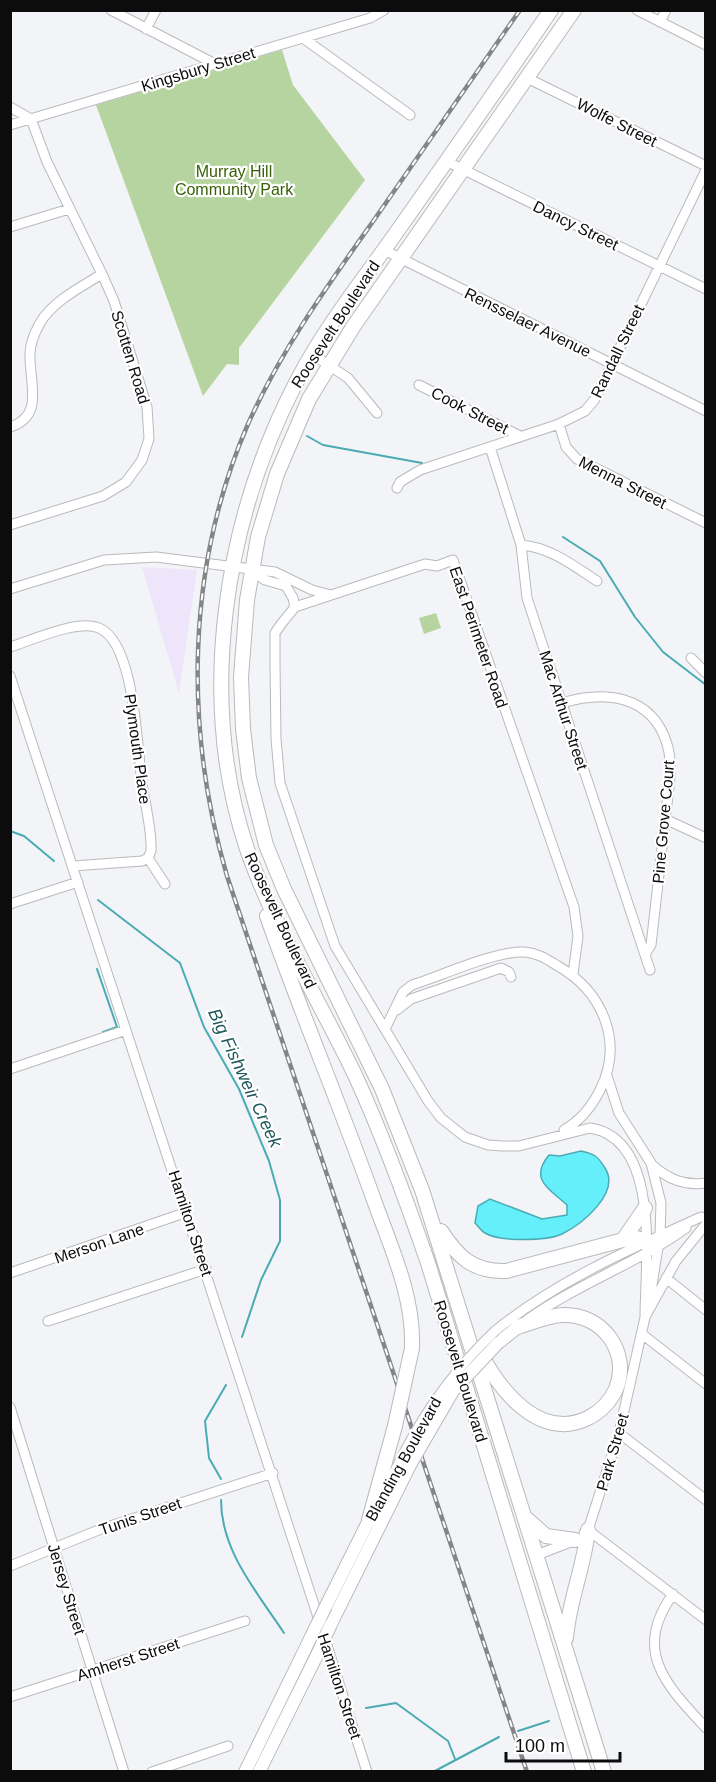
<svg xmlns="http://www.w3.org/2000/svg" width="716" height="1782" viewBox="0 0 716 1782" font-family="Arial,sans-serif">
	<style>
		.commercial { fill: #efe5fb }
		.green { fill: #b6d4a0 }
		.water { fill: #65effb; stroke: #4aabb4; stroke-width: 1.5 }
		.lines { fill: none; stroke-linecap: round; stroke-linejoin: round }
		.stream { stroke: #4aabb4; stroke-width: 2 }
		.minor-casing { stroke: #b9babd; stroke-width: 11 }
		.major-casing { stroke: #b9babd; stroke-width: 14 }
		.highway-casing { stroke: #b9babd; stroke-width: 16 }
		.minor { stroke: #fff; stroke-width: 9 }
		.major { stroke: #fff; stroke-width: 12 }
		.highway { stroke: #fff; stroke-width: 14 }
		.rail-casing { stroke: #848587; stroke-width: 4.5 }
		.rail { stroke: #fff; stroke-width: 2; stroke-dasharray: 7; stroke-linecap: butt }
		.minor-bridge-casing { stroke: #b9babd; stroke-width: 11; stroke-linecap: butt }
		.major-bridge-casing { stroke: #b9babd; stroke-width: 14; stroke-linecap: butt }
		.highway-bridge-casing { stroke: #b9babd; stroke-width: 16; stroke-linecap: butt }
		.minor-bridge { stroke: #fff; stroke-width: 9 }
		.major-bridge { stroke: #fff; stroke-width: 12 }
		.highway-bridge { stroke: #fff; stroke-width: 14 }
		.labels { text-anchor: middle; stroke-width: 4.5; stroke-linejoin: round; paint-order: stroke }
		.street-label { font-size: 16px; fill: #0c0c0d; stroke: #fff }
		.park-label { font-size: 16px; fill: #386006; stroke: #fff }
		.water-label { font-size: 18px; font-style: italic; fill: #1e585d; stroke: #fff }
	</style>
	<rect width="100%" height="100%" fill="#f3f4f7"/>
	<!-- commercial -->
	<path class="commercial" d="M142 567 197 570 179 693Z"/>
	<!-- green -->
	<path class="green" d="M282 50 293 85 365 180 239 348V365L227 364 203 396 96 105Z
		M436 613 441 628 424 634 419 618Z"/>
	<!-- water -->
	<path class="water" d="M581 1151C594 1154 597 1155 605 1168 621 1193 582 1224 562 1234 547 1241 499 1242 485 1233 481 1231 478 1226 475 1223L478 1206 490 1199 542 1219 567 1215V1205C551 1190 528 1180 549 1155L560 1156Z"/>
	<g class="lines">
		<!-- stream -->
		<path class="stream" d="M307 436 323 445 422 463
			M563 537 600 561 635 617 663 652 706 685
			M10 831 24 836 54 861
			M98 900 180 963 204 1027 239 1089 269 1161 280 1200V1241L261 1280 242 1337
			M97 969 117 1027 103 1032
			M221 1479 209 1458 205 1421 226 1385
			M221 1500C221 1551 257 1592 284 1633
			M366 1708 396 1703 448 1741 455 1759
			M518 1731 549 1721
			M433 1772 499 1737"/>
		<!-- minor casing -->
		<g class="minor-casing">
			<path id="minor" d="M111 10 215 64
				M637 10 706 45
				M660 22 666 10
				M146 29 156 10
				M303 38 410 115
				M527 78 706 166
				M10 107 31 119 47 162 102 274 114 301 147 407 149 439 142 460 126 482 103 496 10 525
				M10 125 370 18 384 10
				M446 161 706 289
				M10 227 69 209
				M384 250 706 411
				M312 354 348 378 377 413
				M419 385 520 436
				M559 424 566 447 577 459 706 523
				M10 427C45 416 29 382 30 354 30 344 35 332 40 323 53 301 81 287 102 274
				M490 447 521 545 527 598 650 970
				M397 488 400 482 420 470 559 424 585 411 595 399 706 170
				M521 545C550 547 574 566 597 581
				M253 572 265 580 286 586 293 598 295 607
				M10 589 104 560 156 557 275 572 312 590 331 595
				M10 647C33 640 77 619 99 628 135 643 137 748 142 783 145 805 152 829 151 851L148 858 142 861 73 866
				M691 658 706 673
				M10 676 320 1623
				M562 703C605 690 652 695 667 744 674 766 668 791 666 813 661 857 656 901 651 945L645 954
				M665 819 706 838
				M148 858 165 884
				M10 904 78 882
				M573 974 578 936 574 907 453 560 437 566 425 564 295 607 282 623 275 633V664L276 739 280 783 335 946 428 1101 441 1118 465 1137 488 1145 503 1146H519L590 1128C662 1139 645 1266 645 1317
				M397 1010 411 999 501 968 509 972 511 977
				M385 1029 403 992 412 985C441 976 497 950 525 952 538 953 548 960 558 966 603 992 624 1042 600 1090 592 1106 580 1121 564 1130
				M10 1069 126 1030
				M607 1076 619 1113 651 1163 661 1203 660 1235 650 1297
				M652 1165C668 1179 684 1186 706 1183
				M10 1273 187 1212
				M666 1278 706 1310
				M646 1315 676 1261 706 1224
				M527 1320C577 1284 636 1264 686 1228
				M48 1321 206 1269
				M495 1331C555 1282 630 1249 701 1217
				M642 1334 706 1384
				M10 1407 124 1772
				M619 1433 706 1500
				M379 1502 405 1451
				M588 1530 706 1620
				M584 1533 588 1530 619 1433 646 1313
				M537 1555 573 1541
				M10 1566 101 1529 273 1473
				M673 1594C632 1651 666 1685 706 1728
				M324 1636 367 1772
				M10 1697 245 1621
				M152 1772 228 1746"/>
		</g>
		<!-- major casing -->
		<g class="major-casing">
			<path id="major" d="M498 1343 518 1327
				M326 1606 369 1520
				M331 1624 410 1465
				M245 1772 311 1637
				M259 1772 317 1655"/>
		</g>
		<!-- highway casing -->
		<g class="highway-casing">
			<path id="highway" d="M551 10C500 85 448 159 396 233 363 280 326 326 299 377 225 517 196 696 247 849 274 927 319 1000 355 1075 383 1136 406 1199 428 1263L584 1772
				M574 10 353 327 309 399 277 474 258 537 247 600 241 677 243 729 249 778 266 845 284 889 382 1089 422 1190 604 1772
				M267 916C301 1013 341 1107 375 1203 392 1250 414 1297 412 1348
				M441 1231C458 1257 473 1272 506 1271L623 1240 636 1238 648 1241
				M623 1240 645 1208
				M482 1356C502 1393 541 1441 588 1418 600 1412 610 1402 616 1389 631 1352 602 1313 562 1315 547 1316 533 1322 518 1327
				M527 1519 546 1536 575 1540
				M369 1520 395 1426
				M566 1638C569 1601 584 1567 588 1530"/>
		</g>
		<!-- minor -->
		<use href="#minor" class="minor"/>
		<!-- major -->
		<use href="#major" class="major"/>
		<!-- highway -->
		<use href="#highway" class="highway"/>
		<!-- rail casing -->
		<g class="rail-casing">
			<path id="rail" d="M520 10C471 80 423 150 374 220 328 285 281 350 248 424 186 567 184 728 227 876L527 1772"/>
		</g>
		<!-- rail -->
		<use href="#rail" class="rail"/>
		<!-- minor-bridge casing -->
		<g class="minor-bridge-casing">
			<path id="minor-bridge" d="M405 1451C429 1405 457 1367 495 1331"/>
		</g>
		<!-- major-bridge casing -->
		<g class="major-bridge-casing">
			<path id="major-bridge" d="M410 1465 453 1391 498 1343
				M311 1637 326 1606
				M317 1655 331 1624"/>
		</g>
		<!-- highway-bridge casing -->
		<g class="highway-bridge-casing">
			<path id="highway-bridge" d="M395 1426 412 1348"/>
		</g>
		<!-- minor-bridge -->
		<use href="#minor-bridge" class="minor-bridge"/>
		<!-- major-bridge -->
		<use href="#major-bridge" class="major-bridge"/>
		<!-- highway-bridge -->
		<use href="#highway-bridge" class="highway-bridge"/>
	</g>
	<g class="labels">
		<!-- street labels -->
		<g class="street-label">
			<text transform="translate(198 69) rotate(-17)" y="6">Kingsbury Street</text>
			<text transform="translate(617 122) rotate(27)" y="6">Wolfe Street</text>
			<text transform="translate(576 225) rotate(26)" y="6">Dancy Street</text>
			<text transform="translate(528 322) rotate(26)" y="6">Rensselaer Avenue</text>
			<text transform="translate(335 324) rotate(-57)" y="6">Roosevelt Boulevard</text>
			<text transform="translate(617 351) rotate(-64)" y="6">Randall Street</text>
			<text transform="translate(131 357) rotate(73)" y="6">Scotten Road</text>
			<text transform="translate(470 410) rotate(27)" y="6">Cook Street</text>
			<text transform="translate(623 482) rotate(27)" y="6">Menna Street</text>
			<text transform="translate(479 637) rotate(71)" y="6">East Perimeter Road</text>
			<text transform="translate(564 710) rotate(72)" y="6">Mac Arthur Street</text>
			<text transform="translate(138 749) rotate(82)" y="6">Plymouth Place</text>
			<text transform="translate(663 822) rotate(-85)" y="6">Pine Grove Court</text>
			<text transform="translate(281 920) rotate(65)" y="6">Roosevelt Boulevard</text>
			<text transform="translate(191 1223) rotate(72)" y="6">Hamilton Street</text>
			<text transform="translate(99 1243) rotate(-19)" y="6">Merson Lane</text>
			<text transform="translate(461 1371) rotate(73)" y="6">Roosevelt Boulevard</text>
			<text transform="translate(612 1452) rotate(-74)" y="6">Park Street</text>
			<text transform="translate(403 1459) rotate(-61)" y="6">Blanding Boulevard</text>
			<text transform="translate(140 1516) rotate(-19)" y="6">Tunis Street</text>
			<text transform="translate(67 1589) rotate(73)" y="6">Jersey Street</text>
			<text transform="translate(128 1659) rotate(-18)" y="6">Amherst Street</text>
			<text transform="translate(340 1686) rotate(72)" y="6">Hamilton Street</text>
		</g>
		<!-- park labels -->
		<g class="park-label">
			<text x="234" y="177">Murray Hill<tspan x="234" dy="18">Community Park</tspan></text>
		</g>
		<!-- water labels -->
		<g class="water-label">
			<text transform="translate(245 1078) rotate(65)" y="6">Big Fishweir Creek</text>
		</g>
	</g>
	<!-- border -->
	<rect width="716" height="1782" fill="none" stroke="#0c0c0d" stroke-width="24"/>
	<!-- scale -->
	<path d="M506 1752v9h114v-9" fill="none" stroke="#0c0c0d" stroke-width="3"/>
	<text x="515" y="1752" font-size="18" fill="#0c0c0d" stroke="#ffffff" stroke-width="4.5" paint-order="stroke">100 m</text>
</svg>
